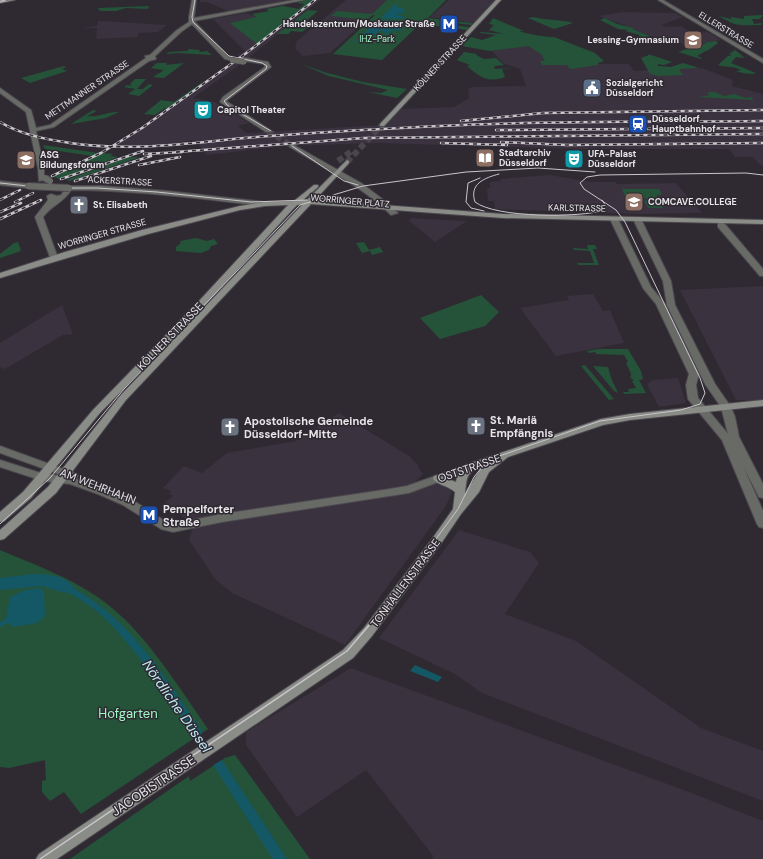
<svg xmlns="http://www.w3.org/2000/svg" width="763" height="859" viewBox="0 0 763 859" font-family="'DM Sans',sans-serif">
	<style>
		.built { fill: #3a323e }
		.green { fill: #255339 }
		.water { fill: #145765 }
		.pier { fill: #2f2a32 }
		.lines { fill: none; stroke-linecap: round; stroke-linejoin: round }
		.river { fill: #145765; fill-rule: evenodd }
		.tertiary-tunnel { stroke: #4b464e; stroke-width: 6; stroke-dasharray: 6 3.5; stroke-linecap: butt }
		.secondary-tunnel { stroke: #4b464e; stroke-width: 6; stroke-dasharray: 6 3.5; stroke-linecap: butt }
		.tertiary-casing { stroke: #4d484f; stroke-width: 2 }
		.secondary-casing { stroke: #4d484f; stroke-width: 2 }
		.primary-casing { stroke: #4d484f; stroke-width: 2 }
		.tertiary { fill: #686a66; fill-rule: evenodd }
		.secondary { fill: #8a8d87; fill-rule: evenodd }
		.primary { fill: #a4a8a0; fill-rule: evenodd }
		.tram-far1 { stroke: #c9c5cb; stroke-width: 1 }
		.tram { stroke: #c9c5cb; stroke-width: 1.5 }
		.rail-casing { stroke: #c9c5cb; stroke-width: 2.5 }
		.rail { stroke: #2f2a32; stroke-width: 1.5; stroke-dasharray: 4; stroke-linecap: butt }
		.tertiary-bridge-far1-casing { stroke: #4d484f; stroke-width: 6; stroke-linecap: butt }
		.tertiary-bridge-casing { stroke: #4d484f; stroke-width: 8; stroke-linecap: butt }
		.tertiary-bridge-far1 { stroke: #686a66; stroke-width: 5 }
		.tertiary-bridge { stroke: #686a66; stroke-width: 6 }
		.labels { text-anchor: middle; stroke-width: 3; stroke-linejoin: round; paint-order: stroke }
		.far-poi-label { font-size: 9px; font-weight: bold; fill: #e8e5ea; stroke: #2f2a32; text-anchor: start }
		.far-street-label { font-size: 9px; fill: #e8e5ea; stroke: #2f2a32 }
		.far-park-label { font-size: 9px; fill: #a0fac4; stroke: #2f2a32 }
		.street-label { font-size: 11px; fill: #e8e5ea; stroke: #2f2a32 }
		.poi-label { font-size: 11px; font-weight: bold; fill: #e8e5ea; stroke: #2f2a32; text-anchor: start }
		.near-park-label { font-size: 13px; fill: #a0fac4; stroke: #2f2a32 }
		.near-street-label { font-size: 13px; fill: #e8e5ea; stroke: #2f2a32 }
		.near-water-label { font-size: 14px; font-style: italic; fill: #c1eaf6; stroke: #2f2a32 }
	</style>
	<rect width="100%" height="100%" fill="#2f2a32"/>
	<!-- built -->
	<path class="built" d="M200 0H301L230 12 207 2H200Z
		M310 0H320L248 58 237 56 245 51 213 19 246 13 257 17 231 23 290 15Z
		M346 0H389L330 53 303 56 295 48 297 41Z
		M449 0H495L491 7 476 23 430 17Z
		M622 12 675 13 683 17 661 25 668 27 681 26 693 34 708 32 721 40 707 42 697 49 678 42 672 44 632 29 633 28 599 16Z
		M98 21H101L167 25 158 32 138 33V37L96 39 97 28H81L97 26Z
		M518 46H528L567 65 579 67 594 64H629L634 71 702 68 733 80 732 86 763 94V165H760L753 157H735L729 149H575L379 143 283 146 207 155 195 140 159 146 110 147 144 126 171 106 169 105 202 84 231 62 242 63 193 98 215 102 249 123 238 126 246 133 384 125 398 109 454 107 469 98 468 89 474 87 526 86 520 69 503 63 492 51Z
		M550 175 591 182H615L617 184 676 183 702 213 639 214 495 209 494 201H488L487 188H490V182L501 181 500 179Z
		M412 218 465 221H467L435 242 408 220Z
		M763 286V400H736L680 290Z
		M593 294 603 311 610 310 624 343 556 356 520 308 569 300 567 296Z
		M62 305 73 334 63 335 5 369 0 367V343Z
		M678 378 686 403 659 407 647 384 653 380Z
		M339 413 409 456 419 466 418 467 423 474 412 485 190 522 164 503 173 496 169 494 171 491 163 488 184 466 202 473 227 453 296 441Z
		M438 481 452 492 446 506 345 645 232 593 216 580 189 540 193 526 381 498 410 491Z
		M459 530 530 552 539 563 505 614 576 641 701 728 763 751V801L482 693 455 674 379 638Z
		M351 668 689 792 763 821V859H432L434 857 366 770 297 817 246 745V732Z"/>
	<!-- green -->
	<path class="green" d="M305 0H314L257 44 230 23 256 17 252 14 269 11 266 9 283 6 299 9 304 4 297 3Z
		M387 0H446L428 18 473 23 471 25 453 23 452 25 469 27 467 30 420 24 382 60 333 54 375 15H373L367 20 331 16 337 11 372 14Z
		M149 6 148 9 126 8 116 11H100L98 8Z
		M308 10 318 11 301 25 309 27 302 32 291 31 288 34H277Z
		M763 15 760 19H752L754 24 762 23 761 25C742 25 738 28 719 16L731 19V17L744 19V16Z
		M534 17C548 21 560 19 573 23L554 29 528 18Z
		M493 18 524 31H519C522 33 551 38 554 37L595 53 604 61 598 63V65L571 69 569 68 567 65H542L540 61H545L541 54 528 46 490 51 462 46 471 37 482 40 496 35 480 33 481 32 504 34 489 30 494 25 489 24Z
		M605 18 617 24 634 28 632 29 650 36 644 38 638 36 640 35 625 31 628 30 618 29 600 20Z
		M716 41 718 43 707 51 698 50 706 51 697 56 702 58 701 59 678 52 690 48 677 44 697 49 707 42Z
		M189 49 199 50 200 52 207 51 212 55 177 53 166 54 169 52 187 51Z
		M735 50 745 58 736 57 731 63 756 73C751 75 741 73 736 71L741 70C732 65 724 68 718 65L728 56 732 55 729 54Z
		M464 52 477 54 476 55 484 59 496 58 504 65 495 66 494 69 512 68 502 69 505 77C486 84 478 75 467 66L470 65 457 60Z
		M648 54 672 62 664 65 658 64V66L671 67 683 63 699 68 679 69 683 75 659 76 650 74 641 58 649 55Z
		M157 63H167L166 65 184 63 164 78 153 77 164 70 151 68Z
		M301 64 327 73 363 82 407 89 397 98 368 92 381 93 388 90 329 76Z
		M64 66 66 67 62 69 67 71 30 83 21 78Z
		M135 79H146L137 89H143L149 84 153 85 139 96 128 94 135 89 124 87 127 85 132 86 130 84Z
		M201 83 202 84 144 125 167 109 165 108 155 115 144 114 161 100 174 102Z
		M708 92H715L724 96 734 94 746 98 752 97 753 100 699 97 709 95Z
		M93 110 97 111 87 116C98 118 108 111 119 112L106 118 71 124Z
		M43 145 98 153 93 156 45 149Z
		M102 153 113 154 110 156 118 157 59 179 52 176Z
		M129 157H140L70 181 66 180Z
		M622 189H659L662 194 657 195 663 208H648L644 201 648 200 643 197H625Z
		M196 238 207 241 214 239 218 244 211 246 209 250 201 253 176 251V247L181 243 180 241Z
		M18 242 21 251 0 258V254L14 243Z
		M364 242 369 250 380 247 383 252 372 255 370 251 362 253 356 243Z
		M587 245H595L597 249H593L599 265H578L577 263H594L590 251 574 250 573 248 588 249Z
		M481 295 499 312 485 326 440 339 420 318Z
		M598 349H628L641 371 643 379 639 380 646 393 624 394 623 392H629L628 389 636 388 632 381H634L630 377 631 376V372H629L630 371 626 363 628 362 624 355 596 354 595 352 589 353 587 351Z
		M585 365 614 399 609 400 581 366Z
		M593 366 608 367 611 378 618 393 614 391Z
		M0 550C33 564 69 577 99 598 144 629 177 685 208 729L81 814 64 792 50 801 42 792V781L46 780 45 760 9 768 0 767Z
		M235 755 310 859H70L189 776 190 781 225 758Z"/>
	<!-- water -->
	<path class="water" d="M395 4H398L397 8H403L405 12 396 15 404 16 402 19 381 18Z
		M380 19 399 21V25L402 27 400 31 392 30 387 35 383 31H379L376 34 363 37 362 40 353 43Z
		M47 577C56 578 67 584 75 589 133 621 171 686 208 740 235 779 261 819 287 859H273C222 782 178 700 116 630 106 618 93 607 79 599 68 592 55 588 47 577Z
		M41 588 44 592 45 616 37 623 13 627 8 623 0 627V622L6 619 10 597 25 590Z
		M415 665 442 677 438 682 410 671Z"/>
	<!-- pier -->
	<path class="pier" d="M205 731 223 759 212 766 194 739Z"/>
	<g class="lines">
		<!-- river -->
		<path class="river" d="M33 574C45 574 67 575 73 587L71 591 65 593 41 586 0 590V578Z"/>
		<!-- tertiary-tunnel -->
		<path class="tertiary-tunnel" d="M268 131 292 146"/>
		<!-- secondary-tunnel -->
		<path class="secondary-tunnel" d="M338 161 353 150
			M347 162 382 125"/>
		<!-- tertiary casing -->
		<g class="tertiary-casing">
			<path id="tertiary" d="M192 0H196L194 18 294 0H304L194 21 229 57 234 59V61L225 59 192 24 181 32 155 56 156 59 149 61 54 127 36 131 44 168V180L39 181 38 168 26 112 0 93V88L31 110 36 128 50 125 146 58 145 56 150 55 177 30 189 22V17Z
				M658 0H663L763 59V63Z
				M240 57 268 62 271 67 226 101 270 130V132H266L220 102 223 97 265 67 264 64 238 60 237 59Z
				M292 144 361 183 385 201 398 213 391 215C362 186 325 169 290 147L289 146Z
				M0 181 28 184 31 186 28 188 0 185Z
				M101 186 167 191 265 202 269 204 265 206C201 199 136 190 71 190 64 202 51 206 43 217L58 258 57 260H51L35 217 48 200 47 196 51 194 57 196 61 195 67 187 69 186Z
				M611 217H617L618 219 651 287 664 303 699 374 696 385 698 398 728 434 721 407 705 384 667 305 663 281 633 219 634 217H640L641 219 671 281 675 305 715 384 731 407 735 417 739 437 763 484V498L759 497 744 468 763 511V528L759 527 757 524 722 440 688 399 686 385 689 374 656 304 643 288 610 219Z
				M718 223H724L763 269V276H760L718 227Z
				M0 446 77 474 78 476 76 479 106 488 131 499 168 523 173 524 222 514 383 490 407 486 469 464 474 467 473 469 409 493 222 522 173 532 161 529 123 505 98 494 70 484 43 481 0 467V460L44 474 64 476 0 453Z"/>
		</g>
		<!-- secondary casing -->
		<g class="secondary-casing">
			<path id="secondary" d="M496 0H501L384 126H380V124Z
				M347 160 349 161V163L315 200 503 214 763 220V224L503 218 311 204 126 400 56 493 4 539 0 540V530L48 487 120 396 303 204 297 205 293 209 205 305 99 414 31 498 4 521 0 522V512L23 492 93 410 199 301 288 205 265 206 240 210 148 234 0 278V273L65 252 142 230 240 206 265 202 294 201 314 185H318V187L303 200H307Z
				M763 400V406L630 420 603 425 508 457 489 472 479 492 461 514 440 545 372 636 353 658 57 859H36L39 854 343 650 364 628 432 539 453 509 455 492C448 486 438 485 433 479L434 476 438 475 456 482 457 476 465 465 601 419 630 414ZM484 466 481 468 465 494C467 476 466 472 484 466Z"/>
		</g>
		<!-- primary casing -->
		<g class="primary-casing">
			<path id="primary" d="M15 0 0 3V1Z"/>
		</g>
		<!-- tertiary -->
		<use href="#tertiary" class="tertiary"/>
		<!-- secondary -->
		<use href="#secondary" class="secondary"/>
		<!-- primary -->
		<use href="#primary" class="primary"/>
		<!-- tram-far1 -->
		<path class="tram-far1" d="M195 0 192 17 193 22 229 56 262 63 267 66 266 69 224 101 227 105 271 131
			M0 1 6 0
			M292 146 344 181 358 185
			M499 174C484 178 469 184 475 202 496 218 580 218 605 210L606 206 602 200
			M480 178 468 183 466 202 471 208 484 211
			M0 183 46 188H97L157 192 251 202 307 200
			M0 524 50 478 124 389 300 205 363 186 466 172 538 168 595 172
			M394 596 458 509 474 477 488 460 600 421 681 410 700 404 705 393 700 378 625 222 616 210 584 189 580 183 587 177 600 175 746 173 763 175"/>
		<!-- tram -->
		<path class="tram" d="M40 859 347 651 395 595"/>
		<!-- rail casing -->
		<g class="rail-casing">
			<path id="rail" d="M461 121 543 113 763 110
				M0 122C22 135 45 139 70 143 140 153 200 141 269 136 344 131 418 126 493 124 583 121 673 122 763 121
				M496 130 763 128
				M501 142 567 145 763 143
				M441 143 507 145
				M176 152 364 138 763 134
				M144 154 182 152
				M139 165 180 157
				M52 176 101 153 142 128 245 54 315 0
				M61 179 143 151
				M75 181 151 156
				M0 200 20 190
				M15 202 33 193
				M0 212 21 203
				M0 219 41 200"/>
		</g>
		<!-- rail -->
		<use href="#rail" class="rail"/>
		<!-- tertiary-bridge-far1 casing -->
		<g class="tertiary-bridge-far1-casing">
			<path id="tertiary-bridge-far1" d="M232 60 244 62"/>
		</g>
		<!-- tertiary-bridge casing -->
		<g class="tertiary-bridge-casing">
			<path id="tertiary-bridge" d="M45 178 50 181
				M28 186 69 188"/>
		</g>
		<!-- tertiary-bridge-far1 -->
		<use href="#tertiary-bridge-far1" class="tertiary-bridge-far1"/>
		<!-- tertiary-bridge -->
		<use href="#tertiary-bridge" class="tertiary-bridge"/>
	</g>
	<!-- icons -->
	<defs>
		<g id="metro-square" transform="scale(1)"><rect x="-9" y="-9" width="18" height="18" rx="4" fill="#1a4fb4" stroke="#2f2a32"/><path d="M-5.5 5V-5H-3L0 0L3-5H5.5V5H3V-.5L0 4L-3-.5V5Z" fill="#fff"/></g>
		<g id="school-square" transform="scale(1)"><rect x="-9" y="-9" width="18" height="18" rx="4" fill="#8d6e63" stroke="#2f2a32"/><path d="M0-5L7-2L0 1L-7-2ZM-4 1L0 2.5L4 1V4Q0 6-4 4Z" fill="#fff"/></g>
		<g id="civic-square" transform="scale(1)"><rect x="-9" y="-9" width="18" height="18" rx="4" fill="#5c6f8a" stroke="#2f2a32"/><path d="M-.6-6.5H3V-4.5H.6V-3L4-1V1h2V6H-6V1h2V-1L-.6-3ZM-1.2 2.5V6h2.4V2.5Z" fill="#fff"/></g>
		<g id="theatre-square" transform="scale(1)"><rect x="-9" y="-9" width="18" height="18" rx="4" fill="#0f9aa8" stroke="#2f2a32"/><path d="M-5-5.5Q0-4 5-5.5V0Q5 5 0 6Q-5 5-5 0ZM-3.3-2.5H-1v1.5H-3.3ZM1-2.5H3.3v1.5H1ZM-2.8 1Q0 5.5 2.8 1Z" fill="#fff"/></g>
		<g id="station-square" transform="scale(1)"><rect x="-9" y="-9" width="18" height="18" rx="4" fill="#1a4fb4" stroke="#2f2a32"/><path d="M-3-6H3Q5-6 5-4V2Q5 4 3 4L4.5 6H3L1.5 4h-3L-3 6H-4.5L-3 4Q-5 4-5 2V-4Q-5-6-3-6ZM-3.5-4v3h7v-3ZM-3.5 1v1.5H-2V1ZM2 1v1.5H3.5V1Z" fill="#fff"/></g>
		<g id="library-square" transform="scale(1)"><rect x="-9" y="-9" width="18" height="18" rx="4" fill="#8d6e63" stroke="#2f2a32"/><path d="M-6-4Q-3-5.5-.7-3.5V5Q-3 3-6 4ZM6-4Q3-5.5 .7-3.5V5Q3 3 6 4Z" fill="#fff"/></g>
		<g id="university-square" transform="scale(1)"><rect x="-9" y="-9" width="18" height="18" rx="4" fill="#8d6e63" stroke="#2f2a32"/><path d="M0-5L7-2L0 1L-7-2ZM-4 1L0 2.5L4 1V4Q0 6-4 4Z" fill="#fff"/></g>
		<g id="church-square" transform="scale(1)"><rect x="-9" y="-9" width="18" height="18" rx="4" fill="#6b7280" stroke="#2f2a32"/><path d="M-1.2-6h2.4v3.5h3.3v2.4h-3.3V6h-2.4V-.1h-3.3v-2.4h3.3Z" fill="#fff"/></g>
	</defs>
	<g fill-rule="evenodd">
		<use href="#metro-square" x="449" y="24"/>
		<use href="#school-square" x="693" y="40"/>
		<use href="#civic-square" x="592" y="88"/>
		<use href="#theatre-square" x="203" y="110"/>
		<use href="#station-square" x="638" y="124"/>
		<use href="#library-square" x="485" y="158"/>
		<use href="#theatre-square" x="574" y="159"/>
		<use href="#school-square" x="26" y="160"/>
		<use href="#university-square" x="634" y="202"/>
		<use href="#church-square" x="79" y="205"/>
		<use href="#church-square" x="476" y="426"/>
		<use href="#church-square" x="230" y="427"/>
		<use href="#metro-square" x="149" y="515"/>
	</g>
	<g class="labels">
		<!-- far-poi labels -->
		<g class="far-poi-label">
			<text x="435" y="27" text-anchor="end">Handelszentrum/Moskauer Straße</text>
			<text x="679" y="43" text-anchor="end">Lessing-Gymnasium</text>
			<text x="606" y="86">Sozialgericht<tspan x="606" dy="10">Düsseldorf</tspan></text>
			<text x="217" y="113">Capitol Theater</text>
			<text x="652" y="122">Düsseldorf<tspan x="652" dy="10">Hauptbahnhof</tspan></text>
			<text x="499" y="156">Stadtarchiv<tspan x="499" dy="10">Düsseldorf</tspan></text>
			<text x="588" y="157">UFA-Palast<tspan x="588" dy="10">Düsseldorf</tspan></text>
			<text x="40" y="158">ASG<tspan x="40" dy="10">Bildungsforum</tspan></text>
			<text x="648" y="205">COMCAVE.COLLEGE</text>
			<text x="93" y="208">St. Elisabeth</text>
		</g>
		<!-- far-street labels -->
		<g class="far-street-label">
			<text transform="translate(726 30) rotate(31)" y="3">ELLERSTRASSE</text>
			<text transform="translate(440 63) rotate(-47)" y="3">KÖLNER STRASSE</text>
			<text transform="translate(87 90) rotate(-34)" y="3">METTMANNER STRASSE</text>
			<text transform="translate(120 181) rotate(3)" y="3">ACKERSTRASSE</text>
			<text transform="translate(350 201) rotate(5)" y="3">WORRINGER PLATZ</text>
			<text transform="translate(577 208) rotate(1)" y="3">KARLSTRASSE</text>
			<text transform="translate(102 234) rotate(-16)" y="3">WORRINGER STRASSE</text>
		</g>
		<!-- far-park labels -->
		<g class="far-park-label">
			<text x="377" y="42">IHZ-Park</text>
		</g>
		<!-- street labels -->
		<g class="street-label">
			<text transform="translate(170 336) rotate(-46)" y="4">KÖLNER STRASSE</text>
			<text transform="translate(469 468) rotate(-19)" y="4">OSTSTRASSE</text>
			<text transform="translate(98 486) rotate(21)" y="4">AM WEHRHAHN</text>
			<text transform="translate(405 583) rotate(-53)" y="4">TONHALLENSTRASSE</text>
		</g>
		<!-- poi labels -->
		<g class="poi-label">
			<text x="490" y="424">St. Mariä<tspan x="490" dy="13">Empfängnis</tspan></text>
			<text x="244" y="425">Apostolische Gemeinde<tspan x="244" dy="13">Düsseldorf-Mitte</tspan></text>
			<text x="163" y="513">Pempelforter<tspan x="163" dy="13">Straße</tspan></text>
		</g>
		<!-- near-park labels -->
		<g class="near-park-label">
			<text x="128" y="718">Hofgarten</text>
		</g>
		<!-- near-street labels -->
		<g class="near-street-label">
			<text transform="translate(153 785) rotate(-34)" y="5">JACOBISTRASSE</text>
		</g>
		<!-- near-water labels -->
		<g class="near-water-label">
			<text transform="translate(177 706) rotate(55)" y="5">Nördliche Düssel</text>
		</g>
	</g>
</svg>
